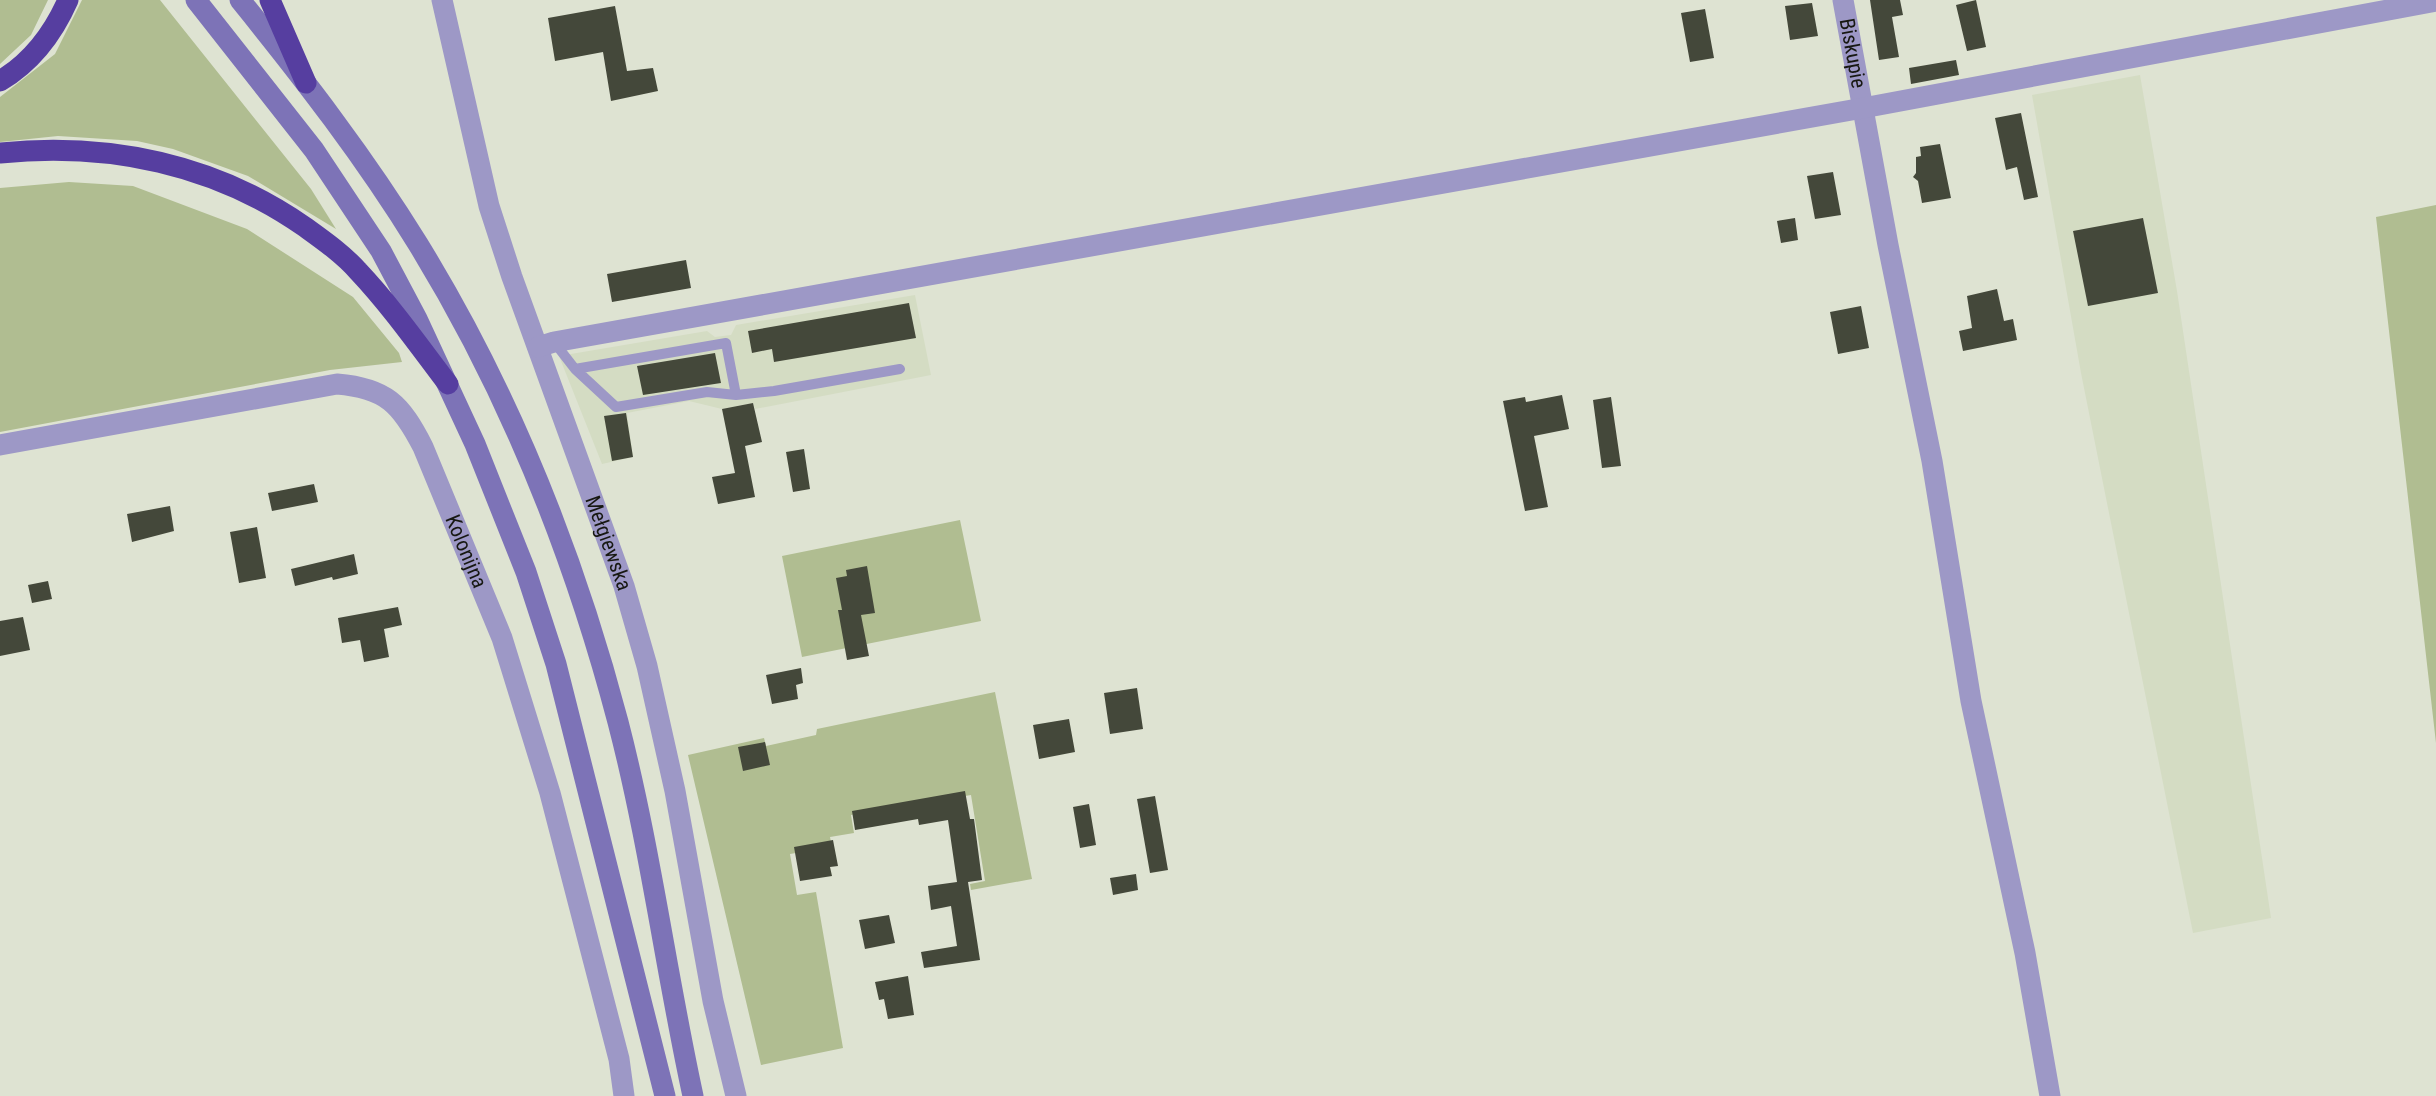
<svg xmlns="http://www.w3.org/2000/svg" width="2436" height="1096" viewBox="0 0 2436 1096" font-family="'Roboto Condensed',sans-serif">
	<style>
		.built { fill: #d4dcc3 }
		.green { fill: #b0bd91 }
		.building { fill: #44483a }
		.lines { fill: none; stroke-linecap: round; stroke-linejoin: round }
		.lane { stroke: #9d98c6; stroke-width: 10 }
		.street { stroke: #9d98c6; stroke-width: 21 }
		.secondary { stroke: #7d73b7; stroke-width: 21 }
		.highway { stroke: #563ea0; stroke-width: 21 }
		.labels { text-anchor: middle; stroke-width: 7; stroke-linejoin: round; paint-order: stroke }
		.street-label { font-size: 21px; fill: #171812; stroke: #ebf0df }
	</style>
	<rect width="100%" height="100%" fill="#dee3d2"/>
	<!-- built -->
	<path class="built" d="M2140 75 2177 291 2271 918 2193 933 2081 373 2032 95Z
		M915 295 931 375 755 409 753 403 722 409 689 401 627 413 633 457 602 464 559 356 707 331 715 337 731 335 736 325Z"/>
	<!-- green -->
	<path class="green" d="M0 0H48L31 35 0 64Z
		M82 0H160L311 189 336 229 248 176 173 149 137 141 58 136 0 142V97L55 54Z
		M69 182 133 186 247 229 353 297 399 353 402 362 330 370 0 432V188Z
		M2436 205V743L2376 217Z
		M960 520 981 621 802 657 782 556Z
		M995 692 1032 879 971 890 970 884 985 881 971 795 851 815 854 833 830 837 832 847 790 854 797 895 816 892 843 1048 761 1065 688 755 764 738 766 746 816 735 817 729Z"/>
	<!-- building -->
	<path class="building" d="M1870 0H1900L1903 15 1892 17 1899 57 1879 60Z
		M1976 0 1986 47 1967 51 1956 5Z
		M1812 3 1818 36 1790 40 1785 6Z
		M615 6 627 71 653 68 658 91 611 101 603 52 555 61 548 18Z
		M1705 9 1714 58 1690 62 1681 13Z
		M1956 60 1959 75 1911 84 1909 68Z
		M2021 113 2038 197 2024 200 2017 167 2006 170 1995 118Z
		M1940 144 1951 198 1922 203 1918 181 1913 177 1916 173V157L1921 156 1920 147Z
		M1833 172 1841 215 1815 219 1807 176Z
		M1795 218 1798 240 1781 243 1777 221Z
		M2143 218 2158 293 2088 306 2073 231Z
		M686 260 691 288 612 302 607 274Z
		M1997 289 2004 321 2013 319 2017 340 1963 351 1959 331 1972 328 1967 296Z
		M909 303 916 338 774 362 772 349 752 353 748 331Z
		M1861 306 1869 348 1838 354 1830 312Z
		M715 353 721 383 643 395 637 366Z
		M1562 395 1569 429 1534 436 1548 507 1525 511 1503 401 1525 397 1526 402Z
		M1611 397 1621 466 1602 468 1593 400Z
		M753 403 762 442 745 446 755 497 718 504 712 477 735 473 722 409Z
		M626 413 633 457 612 461 604 416Z
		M804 449 810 489 793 492 786 452Z
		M314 484 318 502 272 511 268 493Z
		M170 506 174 531 132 542 127 514Z
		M257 527 266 578 239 583 230 532Z
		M354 554 358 574 333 580 332 577 295 586 291 569Z
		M867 566 875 613 861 615 869 656 847 660 838 610H842L836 578 847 576 846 570Z
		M48 581 52 599 32 603 28 585Z
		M398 607 402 625 384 629 389 657 364 662 360 640 342 643 338 618Z
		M23 617 30 650 0 656V621Z
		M801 668 803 683 796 685 798 699 772 704 766 675Z
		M1137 688 1143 729 1110 734 1104 693Z
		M1069 719 1075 752 1039 759 1033 725Z
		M765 742 770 765 743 771 738 747Z
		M965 791 970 819H974L982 880 968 882 980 960 924 968 921 952 957 946 951 906 931 910 928 886 957 882 948 820 919 825 918 819 855 830 852 811Z
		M1155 796 1168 870 1150 873 1137 799Z
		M1089 804 1096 845 1080 848 1073 807Z
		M833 840 838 866 830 867 832 876 800 881 794 847Z
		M1136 874 1138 890 1113 895 1110 878Z
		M889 915 895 943 865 949 859 920Z
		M908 976 914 1015 888 1019 884 999 879 1000 875 982Z"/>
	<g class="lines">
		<!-- lane -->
		<path class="lane" d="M554 342 575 369 616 407 707 392 736 395
			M575 369 726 343 736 395 774 391 900 369"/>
		<!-- street -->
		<g class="street">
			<path id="s1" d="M442 0 489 206 512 277 624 586 647 666 675 791 713 1001 736 1096"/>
			<path id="s2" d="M1843 0 1888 245 1932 461 1971 701 2025 953 2050 1096"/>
			<path d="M538 347 554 342 1863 108 2436 1"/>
			<path id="s3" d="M0 445 337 384C386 388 401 404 423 447L502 638 550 793 619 1059 624 1096"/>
		</g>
		<!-- secondary -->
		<path class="secondary" d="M196 0 314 150 381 251 417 319 475 444 526 572 556 664 665 1096
			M240 0C304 79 365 158 418 244 509 392 574 555 618 722 650 845 666 972 693 1096"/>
		<!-- highway -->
		<path class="highway" d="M270 0 306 83
			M0 81C32 62 53 34 68 0
			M0 153C109 142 215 164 305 227 323 240 343 254 358 271 391 306 419 346 448 384"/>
	</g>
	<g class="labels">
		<!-- street labels -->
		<g class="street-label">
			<text dy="7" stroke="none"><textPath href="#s2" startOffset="54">Biskupie</textPath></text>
			<text dy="7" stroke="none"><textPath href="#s1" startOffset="569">Mełgiewska</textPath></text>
			<text dy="7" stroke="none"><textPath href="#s3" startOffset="569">Kolonijna</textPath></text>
		</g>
	</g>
</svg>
